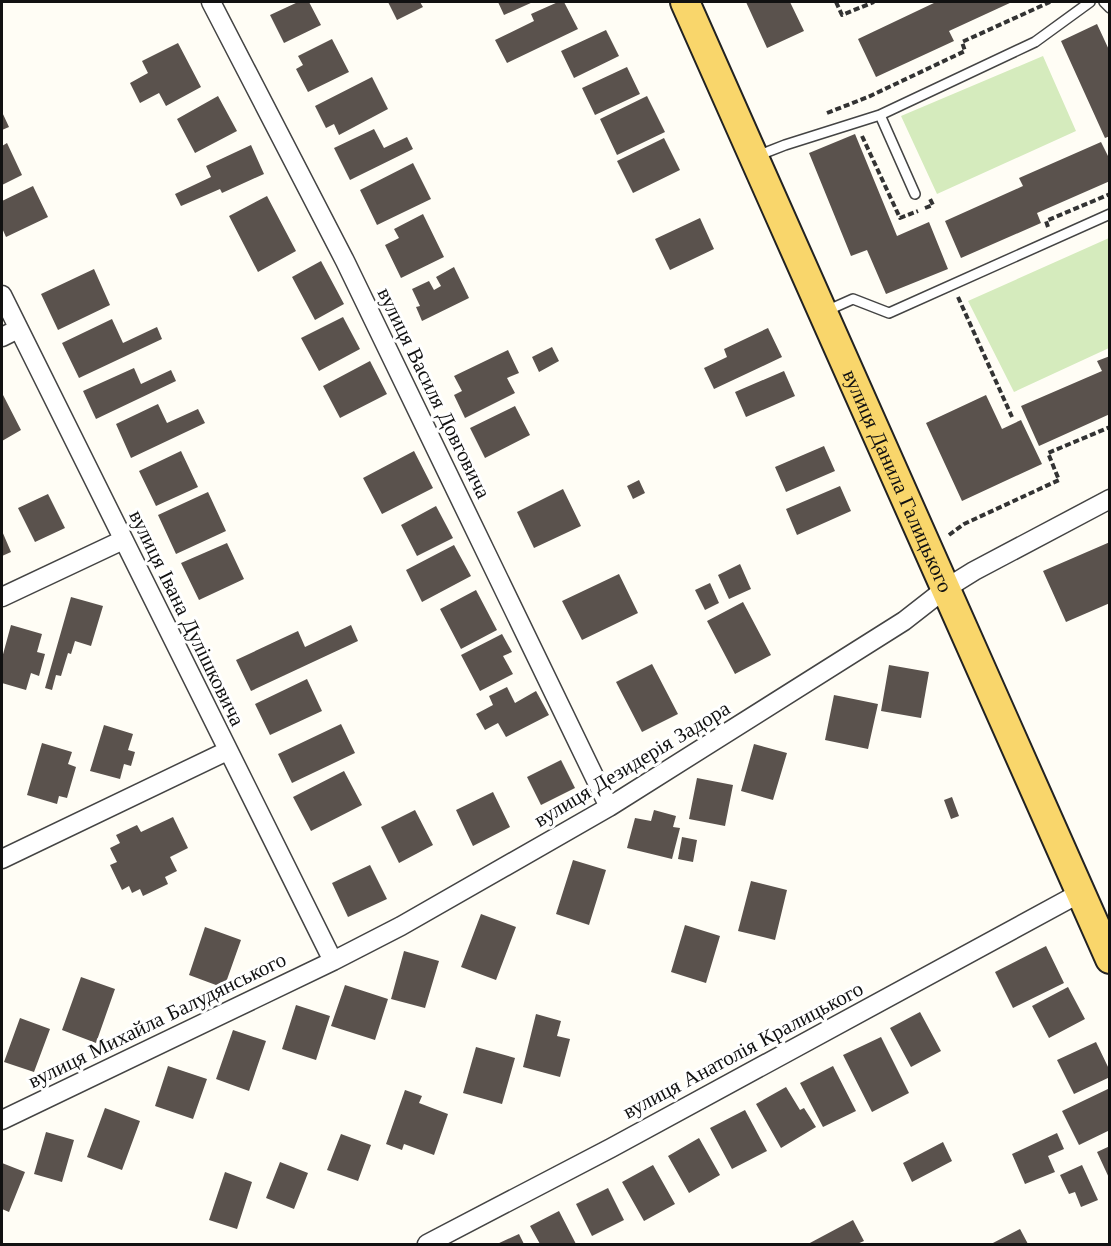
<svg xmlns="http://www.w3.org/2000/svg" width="1111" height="1246" viewBox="0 0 1111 1246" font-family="'Libre Baskerville',serif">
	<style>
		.green { fill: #d5ebbd }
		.building { fill: #5a524d }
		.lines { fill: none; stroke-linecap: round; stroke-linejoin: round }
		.lane-casing { stroke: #444; stroke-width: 12 }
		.street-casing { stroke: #444; stroke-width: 21 }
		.primary-casing { stroke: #222; stroke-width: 32 }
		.path { stroke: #333; stroke-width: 4; stroke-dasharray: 6 3; stroke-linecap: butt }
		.lane { stroke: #fff; stroke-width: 9 }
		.street { stroke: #fff; stroke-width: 18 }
		.primary { stroke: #f9d66b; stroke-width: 28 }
		.labels { text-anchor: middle; stroke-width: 6; stroke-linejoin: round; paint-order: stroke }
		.street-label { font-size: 21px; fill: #111; stroke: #fff }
	</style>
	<rect width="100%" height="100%" fill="#fffdf5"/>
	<!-- green -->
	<path class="green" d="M1043 56 1076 131 937 194 901 116Z
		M1109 238V348L1014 392 968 301Z"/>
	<!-- building -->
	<path class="building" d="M298 2H309L321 25 284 43 270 15Z
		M388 2H420L423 7 397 20Z
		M498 2H533L504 15Z
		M558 2H564L578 29 507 63 495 40 534 21 531 14Z
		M746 2H790L804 31 767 48Z
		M936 2H1012L949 31 954 41 876 77 858 39Z
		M1097 24 1110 52V136L1105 138 1061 41Z
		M606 30 619 56 574 78 561 51Z
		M332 39 349 72 308 92 296 69 303 65 298 56Z
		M178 43 201 87 166 106 159 93 140 103 130 83 148 73 142 61Z
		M627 67 640 94 595 115 582 88Z
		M372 77 388 109 339 135 334 124 326 128 315 106Z
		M218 96 237 131 195 153 177 119Z
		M647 96 665 132 617 155 600 119Z
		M2 112 9 127 2 130Z
		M374 129 384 148 407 137 413 149 350 180 334 148Z
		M855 134 897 236 929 222 948 269 886 294 867 250 851 256 809 153Z
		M664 138 680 170 633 193 617 161Z
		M1101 142 1110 160V181L1037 213 1041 223 961 258 945 221 1023 186 1019 178Z
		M7 143 22 175 2 185V146Z
		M251 145 264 174 222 193 220 189 181 206 175 194 211 177 206 166Z
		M413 163 431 199 377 225 360 190Z
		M33 186 48 217 6 237 2 228V201Z
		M267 196 296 251 258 272 229 216Z
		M423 214 444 257 401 278 385 245 399 238 394 229Z
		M700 218 714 249 670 270 655 239Z
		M321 261 344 304 315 320 292 277Z
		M454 267 469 298 422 321 416 307 420 306 412 289 429 281 434 290 441 286 436 277Z
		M94 269 110 305 58 330 41 294Z
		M343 317 360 349 319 371 301 338Z
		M112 319 123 343 157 327 162 339 79 378 62 343Z
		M768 328 782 357 714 389 704 368 727 357 724 349Z
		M552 347 559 361 539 372 532 357Z
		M508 350 519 373 507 378 515 393 465 418 454 395 462 391 454 376Z
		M1110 356V414L1039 446 1021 406 1102 371 1097 361Z
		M370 361 387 394 340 418 323 386Z
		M134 368 141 384 171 370 176 381 96 419 83 391Z
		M784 371 795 396 746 417 735 392Z
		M2 393 21 430 2 441Z
		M986 395 1002 429 1021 420 1042 464 962 501 926 423Z
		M158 404 167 423 198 409 205 423 131 458 116 424Z
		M515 406 530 435 485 458 470 428Z
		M824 446 835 471 786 492 775 467Z
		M181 451 198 487 156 506 139 471Z
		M414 451 433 488 382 514 363 478Z
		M639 480 645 493 633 499 627 486Z
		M840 486 851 511 797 535 786 509Z
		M563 489 581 526 534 548 517 512Z
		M208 492 226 531 176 554 158 515Z
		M48 494 65 528 35 542 18 508Z
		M436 506 453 538 417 556 401 525Z
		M2 531 11 552 2 556Z
		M1110 542V603L1066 622 1043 571Z
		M227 543 244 579 199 600 181 563Z
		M454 545 471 576 422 602 406 570Z
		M740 564 751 589 729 599 718 575Z
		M619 574 638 613 582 640 562 601Z
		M710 583 719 603 705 610 695 590Z
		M476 590 497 630 461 649 440 609Z
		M71 597 103 606 91 646 75 641 71 654 68 653 61 676 56 675 52 690 45 688Z
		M743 602 771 655 735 674 707 621Z
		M11 625 42 634 37 652 45 654 39 676 31 673 26 690 2 683V658Z
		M351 625 358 641 251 691 236 660 298 631 305 647Z
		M502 634 512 652 503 656 513 674 480 691 461 655Z
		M652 664 678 714 642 732 616 682Z
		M889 665 929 672 921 718 881 711Z
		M307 679 322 711 270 735 255 704Z
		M507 687 515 703 536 691 549 715 506 737 498 723 485 730 476 714 493 705 489 696Z
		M834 695 878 704 868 749 825 740Z
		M341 724 355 753 292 783 278 754Z
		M104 725 133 734 128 750 135 752 131 766 124 764 120 779 90 771Z
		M42 743 72 752 68 764 76 767 67 798 59 796 57 804 27 795Z
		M754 744 787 753 773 800 741 791Z
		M561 760 575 788 541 805 527 777Z
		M344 771 362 805 311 831 293 797Z
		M697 778 733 785 725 826 689 819Z
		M493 792 510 827 473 846 456 810Z
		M952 797 959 816 951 819 944 800Z
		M415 810 433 845 399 863 381 827Z
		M654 810 676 816 673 827 680 828 672 859 627 848 635 818 651 821Z
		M173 817 188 848 170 857 177 871 165 877 168 884 143 896 140 889 132 893 129 886 122 890 110 865 117 862 110 848 120 843 116 835 137 825 141 832Z
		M682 837 697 840 693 862 678 859Z
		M573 860 606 870 589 925 556 914Z
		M370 865 387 899 348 917 332 883Z
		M751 881 787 890 775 940 738 931Z
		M481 914 516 927 496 980 461 967Z
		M685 925 720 936 706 983 671 972Z
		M205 927 241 940 224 988 189 975Z
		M1046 946 1064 983 1013 1008 995 972Z
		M404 951 439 961 425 1008 391 999Z
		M81 977 115 989 96 1043 62 1030Z
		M345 985 388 999 375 1040 331 1026Z
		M1068 987 1085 1019 1049 1038 1032 1006Z
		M296 1005 330 1016 316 1060 282 1049Z
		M920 1012 941 1051 911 1067 890 1028Z
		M536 1014 561 1021 557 1036 570 1039 560 1077 523 1067Z
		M20 1018 50 1029 34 1072 4 1062Z
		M233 1030 266 1041 249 1091 216 1079Z
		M881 1037 909 1093 872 1112 843 1055Z
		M1096 1042 1110 1071V1077L1074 1094 1057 1060Z
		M476 1047 515 1058 502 1104 463 1093Z
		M168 1066 207 1079 193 1119 155 1106Z
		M833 1066 856 1111 823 1127 800 1083Z
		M786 1087 800 1110 804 1108 816 1127 781 1148 756 1104Z
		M1110 1088V1130L1079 1145 1062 1111Z
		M405 1090 422 1096 419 1103 448 1114 434 1155 404 1144 402 1150 386 1144Z
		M105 1108 140 1121 122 1170 87 1157Z
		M745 1110 767 1151 732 1169 710 1128Z
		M46 1132 74 1140 62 1182 34 1174Z
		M1057 1133 1064 1149 1048 1156 1055 1172 1025 1184 1012 1154Z
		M341 1134 371 1145 358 1181 327 1170Z
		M699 1138 720 1175 689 1193 668 1156Z
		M943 1142 952 1161 912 1182 903 1163Z
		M1110 1146V1180L1097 1152Z
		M280 1162 308 1173 294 1209 266 1198Z
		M2 1163 25 1172 9 1212 2 1209Z
		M653 1165 675 1204 644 1221 622 1182Z
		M1082 1165 1098 1200 1081 1207 1075 1192 1069 1194 1060 1175Z
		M225 1172 252 1182 237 1229 209 1220Z
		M608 1188 624 1220 592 1236 576 1204Z
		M559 1211 576 1244H540L530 1226Z
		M853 1220 864 1241 857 1244H808Z
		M1020 1229 1028 1244H991Z
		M519 1234 524 1244H497Z"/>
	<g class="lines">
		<!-- lane casing -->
		<g class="lane-casing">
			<path id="lane" d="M1104 2 1110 8
				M880 115 915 194
				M757 156 785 145 880 115 1035 42 1090 2
				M826 311 853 299 889 313 1110 214"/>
		</g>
		<!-- street casing -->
		<g class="street-casing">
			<path id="street" d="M211 2 345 261 609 807
				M2 295 333 961
				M2 337 18 329
				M2 597 123 540
				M2 859 227 751
				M2 1120 333 961 401 926 609 807 904 621 945 589 974 571 1110 499
				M427 1244 611 1148 1080 893"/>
		</g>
		<!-- primary casing -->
		<g class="primary-casing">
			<g id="primary">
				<path id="s1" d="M685 2 1110 959"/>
			</g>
		</g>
		<!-- path -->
		<path class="path" d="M836 2 842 15 874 2
			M827 113 868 97 965 51 962 42 1050 2
			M862 136 900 218 918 211
			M925 208 933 205 929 197
			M1048 227 1046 221 1110 194
			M958 297 1012 417
			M949 535 964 524 1059 480 1048 453 1110 427"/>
		<!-- lane -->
		<use href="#lane" class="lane"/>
		<!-- street -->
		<use href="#street" class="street"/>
		<!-- primary -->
		<use href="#primary" class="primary"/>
	</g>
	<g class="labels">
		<!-- street labels -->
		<g class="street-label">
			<text transform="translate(434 393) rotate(64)" y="7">вулиця Василя Довговича</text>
			<text dy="7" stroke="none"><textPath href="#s1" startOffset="524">вулиця Данила Галицького</textPath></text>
			<text transform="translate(187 618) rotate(64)" y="7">вулиця Івана Дулішковича</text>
			<text transform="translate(632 764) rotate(-31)" y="7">вулиця Дезидерія Задора</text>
			<text transform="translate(157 1020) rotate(-26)" y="7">вулиця Михайла Балудянського</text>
			<text transform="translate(743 1050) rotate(-28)" y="7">вулиця Анатолія Кралицького</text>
		</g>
	</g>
	<!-- border -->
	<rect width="1111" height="1246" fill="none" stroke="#111111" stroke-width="6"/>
</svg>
